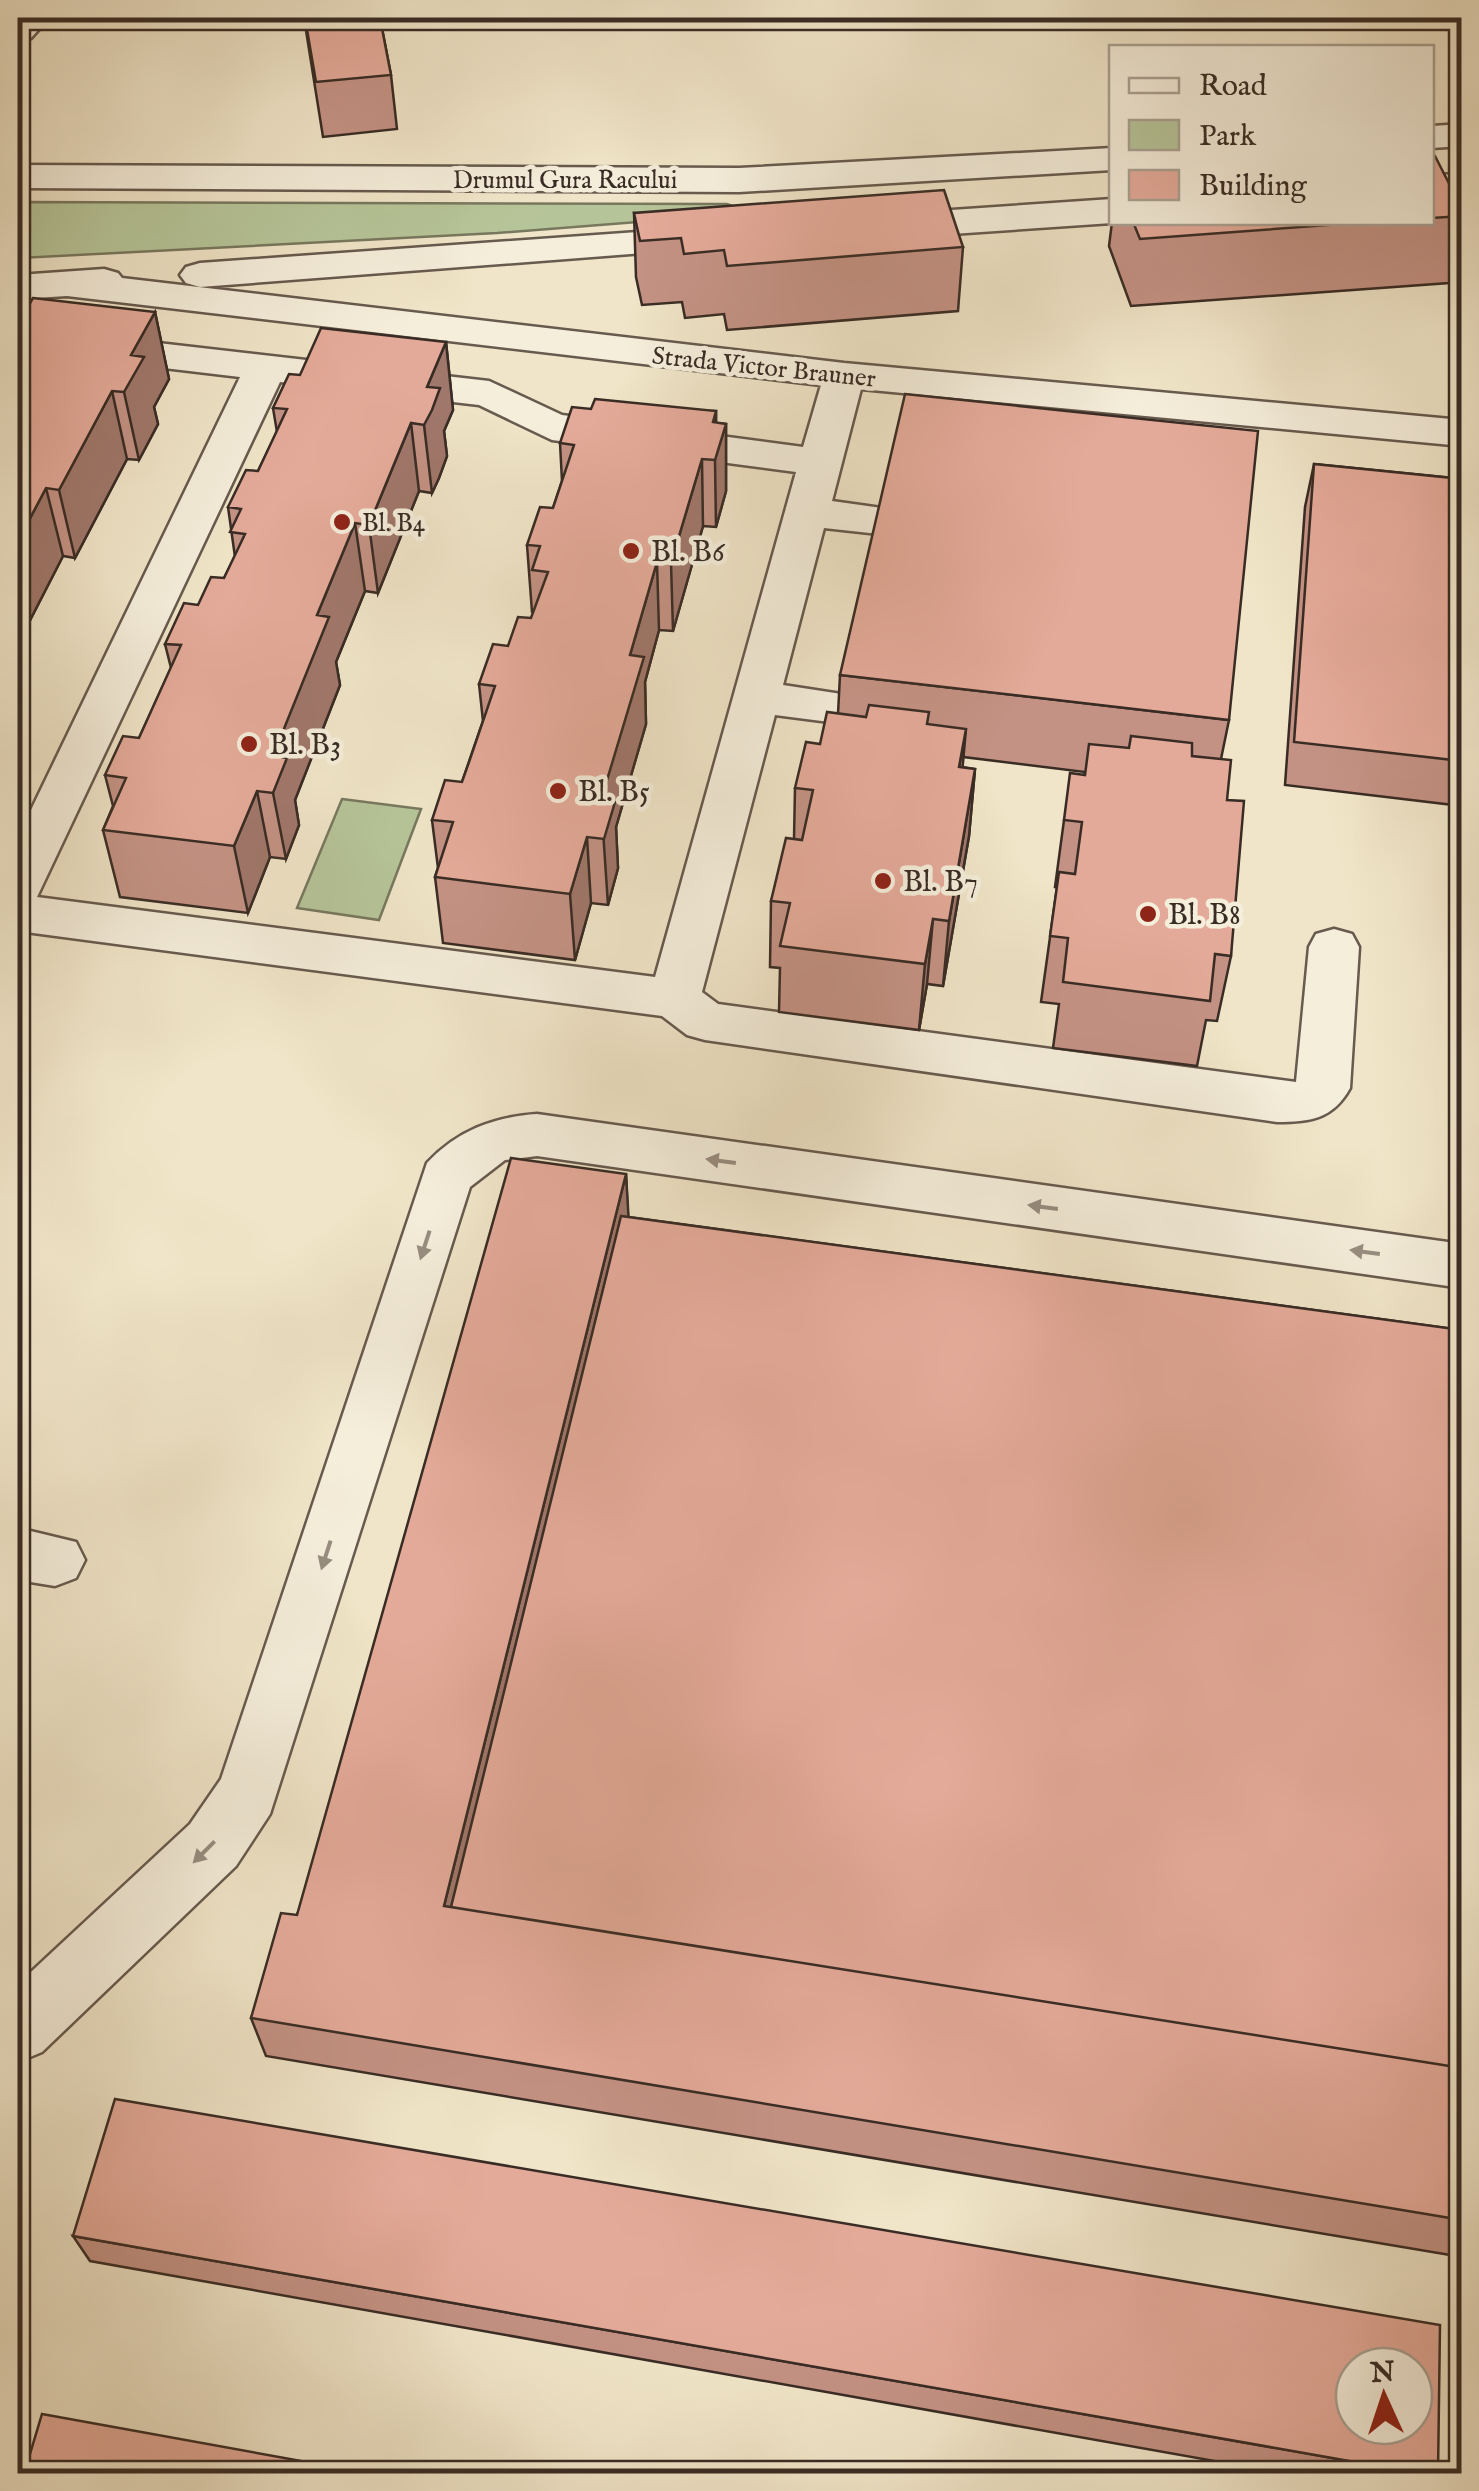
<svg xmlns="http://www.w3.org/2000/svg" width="1479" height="2491" viewBox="0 0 1479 2491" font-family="'IM FELL English',serif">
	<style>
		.green { fill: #b6c599; stroke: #78785f; stroke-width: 2.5 }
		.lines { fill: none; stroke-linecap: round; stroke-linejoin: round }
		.minor-casing { stroke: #675a4e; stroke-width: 5 }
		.minor { fill: #f5eedb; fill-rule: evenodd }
		.wall { fill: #c49284; stroke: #392c25; stroke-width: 2.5 }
		.shaded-wall { fill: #a0776b; stroke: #392c25; stroke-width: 2.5 }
		.building { fill: #e4aa99; stroke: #392c25; stroke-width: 2.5; fill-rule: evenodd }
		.oneway { fill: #978d80 }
		.poi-dot { fill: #8f2418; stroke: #f5eedb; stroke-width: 4 }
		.labels { text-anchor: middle; stroke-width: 9; stroke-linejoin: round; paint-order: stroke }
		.far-street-label { font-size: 25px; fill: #392c25; stroke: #f5eedb }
		.far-poi-label { font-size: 25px; fill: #392c25; stroke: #f5eedb; text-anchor: start }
		.poi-label { font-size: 30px; fill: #392c25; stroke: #f5eedb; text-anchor: start }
	</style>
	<rect width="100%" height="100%" fill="#f0e5c8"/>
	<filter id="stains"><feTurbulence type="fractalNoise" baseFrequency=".002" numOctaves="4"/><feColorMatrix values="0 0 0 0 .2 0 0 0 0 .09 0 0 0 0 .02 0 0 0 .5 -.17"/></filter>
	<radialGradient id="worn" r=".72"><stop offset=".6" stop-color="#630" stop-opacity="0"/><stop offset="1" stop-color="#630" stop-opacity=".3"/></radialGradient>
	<!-- green -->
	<path class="green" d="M18 202 727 204 733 206 688 218 497 233 20 258Z
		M342 799 421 809 379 920 297 908Z"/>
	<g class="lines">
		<!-- minor casing -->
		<g class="minor-casing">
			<path id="minor" d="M18 18H49L31 38 18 41Z
				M1462 124V146L1432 148V126Z
				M1112 148V170L739 192 18 188V165L739 168Z
				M1462 173V197L1432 198V176Z
				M1112 199V223L878 239 864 235 858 227 864 219 878 215Z
				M708 227 722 231 728 239 722 247 200 287 186 283 180 275 186 267 200 263Z
				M104 269 118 273 122 278 844 363 1462 420V446L861 389 832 501 903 511 910 521 903 531 888 535 824 528 783 685 861 697 868 708 861 719 845 724 775 715 702 992 718 1004 1296 1082 1309 947 1316 934 1334 929 1352 934 1359 947 1350 1088C1333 1119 1310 1122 1277 1122L705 1040 687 1035 662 1016 18 931V837L240 377 71 357 18 368V344L71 333 489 381 562 415 803 447 821 385 67 296 18 299V275ZM280 382 479 405 552 440 796 472 655 977 37 897Z
				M537 1114 1462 1244V1288L537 1156 505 1160 470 1187 270 1814 236 1866 42 2052 18 2062V1984L190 1824 221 1779 427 1163C457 1131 493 1117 537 1114Z
				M18 1528 76 1542 85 1560 76 1578 55 1586 18 1580Z"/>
		</g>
		<!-- minor -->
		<use href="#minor" class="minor"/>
	</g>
	<!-- wall -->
	<path class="wall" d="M173 18H216L173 20Z
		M304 18H380L391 75 397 129 323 137Z
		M1432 157 1462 209V230L1449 283 1131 306 1109 246 1112 222H1432Z
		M634 213 963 247 958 311 727 330 724 314 685 318 682 302 642 305 636 277Z
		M155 312 169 379 154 407 158 424 139 460 127 459 75 558 63 556 24 632 28 648 18 669V325Z
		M446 342 453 410 444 431 447 456 439 478 432 493 419 491 378 593 365 591 336 662 340 685 295 800 299 825 286 859 270 857 248 913 120 897 103 830 113 806 105 775 139 738 171 668 165 644 198 605 224 578 235 557 228 507 258 471 277 432 273 408 300 375Z
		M591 409 716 411V423L726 424V491L716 527 703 526 673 631 659 630 645 682 646 724 616 827 618 868 608 905 591 903 575 960 443 943 435 877 438 868 432 820 462 782 483 721 479 684 508 646 531 618 534 613 532 612 527 545 553 508 562 481 560 443Z
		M1314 464 1462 479V806L1285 785 1305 507Z
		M840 675 1229 720 1221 759 1227 800 1231 956 1217 1021 1206 1020 1197 1066 1053 1048 1059 1004 1041 1002 1057 887H1055L1064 820 1085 772 963 757 962 767 975 769 969 836 943 986 927 984 919 1030 779 1012 780 968 770 967 771 901 794 839 795 788 838 714Z
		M626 1174 628 1217 1462 1330V2257L266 2056 251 2018Z
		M73 2236 1423 2474H1287L90 2261Z"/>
	<!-- shaded-wall -->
	<path class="shaded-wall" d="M155 312 169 379 154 407 158 424 139 460 124 392 131 355Z
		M446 342 453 410 444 431 447 456 439 478 432 493 424 425 427 387Z
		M112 391 127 459 75 558 59 490Z
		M716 411V456L726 424V491L716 527 715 460 713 422Z
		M411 423 419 491 378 593 369 525Z
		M702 459 703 526 673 631 671 563Z
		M46 488 63 556 24 632 28 648 18 669V541Z
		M355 523 365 591 336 662 340 685 295 800 299 825 286 859 273 793V756L317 615Z
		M657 562 659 630 645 682 646 724 616 827 618 868 608 905 601 800 630 655Z
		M966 729 960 796 959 767Z
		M975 769 969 836 943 986 949 921Z
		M257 791 270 857 248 913 234 846Z
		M587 837 591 903 575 960 570 894Z
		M933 919 927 984 919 1030 925 964Z
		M626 1174 629 1225 459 1923 444 1906Z"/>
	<!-- building -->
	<path class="building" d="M305 18H380L391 75 316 82Z
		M1435 156 1462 209V216L1432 218V157Z
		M944 190 963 247 727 266 724 250 684 254 681 238 640 241 634 213Z
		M1133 222H1369L1140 239Z
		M33 298 155 312 131 355 144 357 124 392 112 391 59 490 46 488 18 541V325Z
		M321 328 446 342 427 387 440 388 432 410 424 425 411 423 369 525 355 523 317 615 329 617 273 756 287 758 273 793 257 791 234 846 103 830 126 778 105 775 123 736 139 738 181 645 165 644 184 603 198 605 211 577 224 578 245 534 230 532 241 509 228 507 246 470 258 471 287 409 273 408 289 374 300 375Z
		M905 394 1258 431 1229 720 840 675Z
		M595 399 716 411 713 422 726 424 715 460 702 459 671 563 657 562 630 655 644 657 601 800 615 802 604 839 587 837 570 894 435 877 453 822 432 820 445 780 462 782 469 762 495 686 479 684 493 644 508 646 518 617 531 618 548 572 532 570 540 546 527 545 540 507 553 508 574 445 560 443 572 407 591 409Z
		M1314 464 1462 479V761L1294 742Z
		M869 705 929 712 927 724 966 729 959 767 975 769 949 921 933 919 925 964 780 946 790 903 771 901 786 838 802 840 813 790 795 788 806 742 820 744 827 712 866 717Z
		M1131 736 1192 743V756L1231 760 1227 800 1244 801 1231 956 1215 954 1210 1001 1063 982 1068 938 1050 936 1059 872 1075 874 1082 822 1064 820 1070 773 1085 775 1089 744 1129 748Z
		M511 1158 626 1174 444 1906 1462 2068V2220L251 2018 281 1913 297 1915Z
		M621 1216 1462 1330V2068L451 1907Z
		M115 2099 1440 2325 1438 2474H1423L73 2236ZM1354 2366H1414V2426H1354Z
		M42 2414 373 2474H24Z"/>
	<!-- one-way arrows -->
	<defs><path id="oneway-solid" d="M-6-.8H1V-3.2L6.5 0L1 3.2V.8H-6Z" transform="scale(2.5)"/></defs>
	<g class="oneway">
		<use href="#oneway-solid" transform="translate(721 1161) rotate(-172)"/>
		<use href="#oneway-solid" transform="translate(1043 1207) rotate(-172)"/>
		<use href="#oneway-solid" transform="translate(425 1245) rotate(108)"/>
		<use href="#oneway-solid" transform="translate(1365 1252) rotate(-172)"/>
		<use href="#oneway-solid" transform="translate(326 1555) rotate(108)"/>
		<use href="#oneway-solid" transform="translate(204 1852) rotate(135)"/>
	</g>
	<!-- markers -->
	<g class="poi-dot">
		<circle cx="342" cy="522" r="10"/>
		<circle cx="631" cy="551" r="10"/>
		<circle cx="249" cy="744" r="10"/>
		<circle cx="558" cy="791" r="10"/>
		<circle cx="883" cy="881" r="10"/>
		<circle cx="1148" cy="914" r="10"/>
	</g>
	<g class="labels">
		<!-- far-street labels -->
		<g class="far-street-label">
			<text x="565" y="188">Drumul Gura Racului</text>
			<text transform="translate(764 366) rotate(6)" y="9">Strada Victor Brauner</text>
		</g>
		<!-- far-poi labels -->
		<g class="far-poi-label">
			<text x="362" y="531">Bl. B4</text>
		</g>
		<!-- poi labels -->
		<g class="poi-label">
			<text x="651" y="561">Bl. B6</text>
			<text x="269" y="754">Bl. B3</text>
			<text x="578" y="801">Bl. B5</text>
			<text x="903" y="891">Bl. B7</text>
			<text x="1168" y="924">Bl. B8</text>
		</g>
	</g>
	<!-- margin -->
	<rect width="1479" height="2491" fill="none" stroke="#f0e5c8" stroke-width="60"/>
	<rect x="20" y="20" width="1439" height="2451" fill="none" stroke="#392c25" stroke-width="5"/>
	<rect x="30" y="30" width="1419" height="2431" fill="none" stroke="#392c25" stroke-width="2.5"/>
	<!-- legend -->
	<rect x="1109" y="45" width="325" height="180" fill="#f5eedb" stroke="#aaa092" stroke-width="2.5"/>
	<rect x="1129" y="78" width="50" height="15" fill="#f5eedb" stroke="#aaa092" stroke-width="2.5"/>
	<text x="1199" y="95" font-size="30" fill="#392c25">Road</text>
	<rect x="1129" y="120" width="50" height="30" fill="#b6c599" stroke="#aaa092" stroke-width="2.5"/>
	<text x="1199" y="145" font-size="30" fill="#392c25">Park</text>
	<rect x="1129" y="170" width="50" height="30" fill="#e4aa99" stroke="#aaa092" stroke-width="2.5"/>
	<text x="1199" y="195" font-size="30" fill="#392c25">Building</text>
	<!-- north arrow -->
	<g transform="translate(1384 2396) rotate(357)"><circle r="48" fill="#f5eedb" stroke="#aaa092" stroke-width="2.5"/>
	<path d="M0-8L18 38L0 25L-18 38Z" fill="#8f2418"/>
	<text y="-15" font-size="28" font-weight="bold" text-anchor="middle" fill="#392c25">N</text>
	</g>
	<rect width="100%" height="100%" filter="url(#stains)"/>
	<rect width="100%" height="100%" fill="url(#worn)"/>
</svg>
